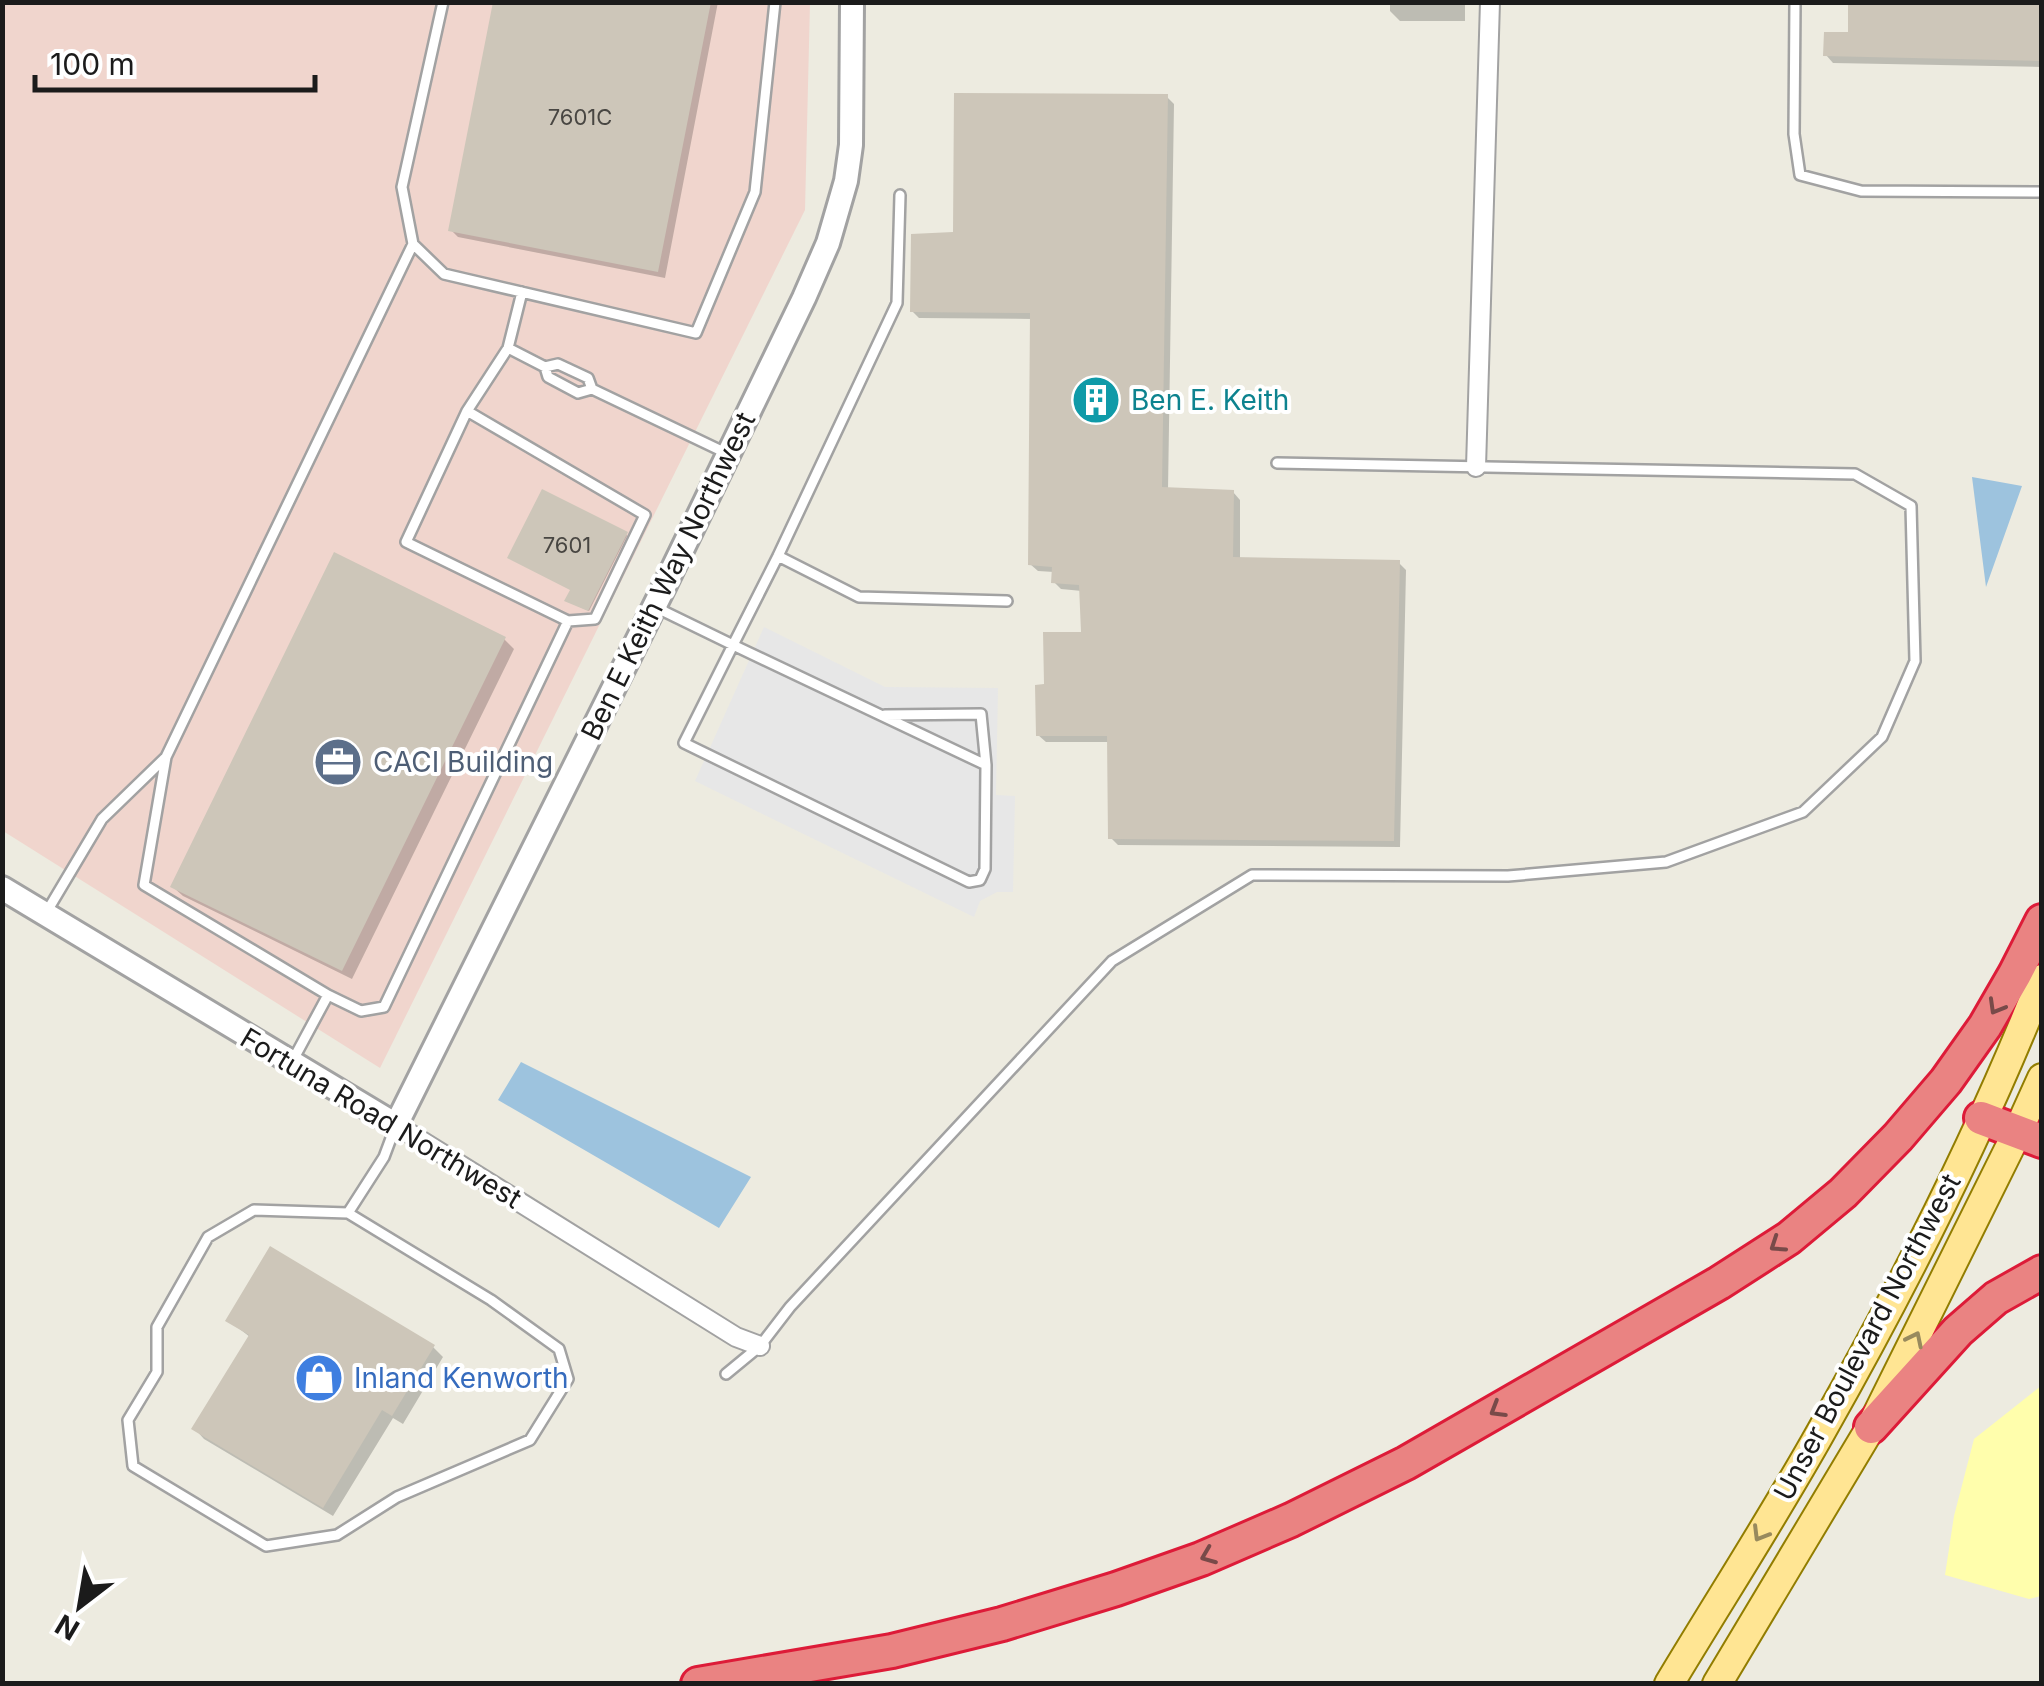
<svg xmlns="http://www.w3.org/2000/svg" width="2044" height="1686" viewBox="0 0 2044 1686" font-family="Inter,sans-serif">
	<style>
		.commercial { fill: #f0d5cd }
		.sand { fill: #fffeac }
		.parking { fill: #e7e7e7 }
		.water { fill: #9dc3de }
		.shadow { fill: #0003 }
		.building { fill: #cdc6b9 }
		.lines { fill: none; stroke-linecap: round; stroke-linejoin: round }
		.service-casing { stroke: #a2a2a2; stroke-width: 14 }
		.minor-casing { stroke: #a2a2a2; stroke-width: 22 }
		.tertiary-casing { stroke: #a2a2a2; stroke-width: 28 }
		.primary-casing { stroke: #927d00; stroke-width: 32 }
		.motorway-casing { stroke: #dd1b38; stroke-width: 38 }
		.service { stroke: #fff; stroke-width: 9 }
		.minor { stroke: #fff; stroke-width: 18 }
		.tertiary { stroke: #fff; stroke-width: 22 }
		.primary { stroke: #ffe593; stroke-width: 28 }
		.motorway { stroke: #ea8382; stroke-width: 32 }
		.oneway { stroke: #784a49 }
		.oneway2 { stroke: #988a5d }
		.labels { text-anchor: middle; stroke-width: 8; stroke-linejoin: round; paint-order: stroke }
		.number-label { font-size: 22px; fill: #484642 }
		.culture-label { font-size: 28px; fill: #0d838f; stroke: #fff; text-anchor: start }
		.street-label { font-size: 28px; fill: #1b1b1b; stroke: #fff }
		.service-label { font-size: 28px; fill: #4e5e75; stroke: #fff; text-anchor: start }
		.shop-label { font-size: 28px; fill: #366cbe; stroke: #fff; text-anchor: start }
	</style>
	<rect width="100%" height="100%" fill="#edebe0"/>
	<!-- commercial -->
	<path class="commercial" d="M2 3H810L805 210 380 1068 3 831Z"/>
	<!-- sand -->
	<path class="sand" d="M2041 1386V1596L2029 1599 1945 1575 1954 1516 1974 1439Z"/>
	<!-- parking -->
	<path class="parking" d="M764 627 885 687 998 688 996 795 1015 796 1013 892H997L980 901 974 917 695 781Z"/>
	<!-- water -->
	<path class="water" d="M1972 477 2022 486 1986 587Z
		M521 1062 751 1177 719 1228 498 1100Z"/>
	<!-- shadow -->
	<path class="shadow" d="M496 2H718L665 278 458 237 451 230Z
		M1390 2H1465V21H1400L1390 11Z
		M2042 2V67L1833 63 1826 55Z
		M1167 97 1174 104 1168 490 1233 492 1240 500V560L1399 563 1406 570 1400 847 1118 845 1111 838 1110 742H1046L1038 735 1046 686 1083 635 1082 591 1061 589 1054 582V572L1038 571 1030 564 1033 319 919 318 912 311 956 235Z
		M626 534 627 536 589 611 569 602 573 590Z
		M504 639 514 649 352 979 183 896 173 887Z
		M228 1320 433 1347 443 1357 403 1424 393 1418 333 1516 204 1439 195 1429 250 1337Z"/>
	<!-- building -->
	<path class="building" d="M493 2H711L658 272 448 231Z
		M1848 2H2042V61L1823 56 1824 32H1848Z
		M954 93 1168 94 1162 487 1234 490 1233 557 1400 560 1394 841 1108 839 1107 736H1036L1035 685 1044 684 1043 632H1081L1079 585 1051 583 1052 567 1028 565 1030 313 910 312 911 234 953 232Z
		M542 489 628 532 588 611 564 601 570 590 507 558Z
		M334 552 506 637 342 971 170 887Z
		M270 1246 435 1345 392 1416 382 1410 323 1508 191 1429 249 1335 225 1321Z"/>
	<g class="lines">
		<!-- service casing -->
		<g class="service-casing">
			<path id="service" d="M443 2 402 187 413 244 444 274 696 333 755 192 775 2
				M1795 2 1794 134 1800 175 1861 191 2042 192
				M522 292 508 348 545 367 558 364 588 378 592 389 726 453
				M545 367 548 377 578 393 592 389
				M467 411 645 515 595 619 568 621
				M778 556 859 597 1007 601
				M657 608 733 645 778 556 897 303 900 195
				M733 645 986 765 985 869 980 880 969 882 684 743Z
				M885 715 981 714 986 765
				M166 757 413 244
				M46 913 102 819 166 757 144 885 328 995
				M293 1060 328 995 361 1011 384 1007 568 621 406 542 467 411 508 348
				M348 1213 491 1300 559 1349 568 1379 530 1440 397 1497 337 1535 266 1546 133 1466 128 1420 157 1372V1327L208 1237 254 1210 348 1213 384 1157 396 1125
				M726 1374 760 1346 790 1307 1112 961 1252 875 1508 876 1666 862 1803 812 1882 737 1915 661 1911 506 1855 474 1277 463"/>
		</g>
		<!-- minor casing -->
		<g class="minor-casing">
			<path id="minor" d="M1476 467 1490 2
				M396 1125 736 1337 760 1346"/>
		</g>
		<!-- tertiary casing -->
		<g class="tertiary-casing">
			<path id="tertiary" d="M2 888 396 1125 664 587 804 298 828 243 846 181 851 145 852 2"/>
		</g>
		<!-- primary casing -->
		<g class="primary-casing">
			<path id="primary" d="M1669 1684C1720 1599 1774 1516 1822 1430 1904 1285 1981 1134 2042 979
				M1717 1684 1871 1427 2018 1131 2042 1078"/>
		</g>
		<!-- motorway casing -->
		<g class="motorway-casing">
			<path id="motorway" d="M1981 1118 2042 1141
				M1871 1427 1958 1331 1996 1298 2042 1272
				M698 1684 892 1651 1002 1624 1116 1589 1201 1559 1291 1520 1406 1463 1719 1283 1789 1238 1843 1193 1898 1137 1946 1081 1985 1026 2015 974 2042 921"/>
		</g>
		<!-- service -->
		<use href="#service" class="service"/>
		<!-- minor -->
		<use href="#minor" class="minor"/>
		<!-- tertiary -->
		<use href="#tertiary" class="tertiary"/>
		<!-- primary -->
		<use href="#primary" class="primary"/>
		<!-- motorway -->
		<use href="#motorway" class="motorway"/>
	</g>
	<!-- one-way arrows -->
	<defs><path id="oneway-chevron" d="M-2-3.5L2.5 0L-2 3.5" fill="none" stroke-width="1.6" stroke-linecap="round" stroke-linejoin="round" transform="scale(2.5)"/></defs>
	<g class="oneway">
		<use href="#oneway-chevron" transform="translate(1996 1007) rotate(120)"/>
		<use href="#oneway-chevron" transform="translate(1777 1245) rotate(146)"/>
		<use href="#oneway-chevron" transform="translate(1497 1410) rotate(149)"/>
		<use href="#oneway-chevron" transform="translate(1208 1556) rotate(158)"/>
	</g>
	<g class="oneway2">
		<use href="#oneway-chevron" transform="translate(1915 1339) rotate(-64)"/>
		<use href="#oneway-chevron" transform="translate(1760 1534) rotate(121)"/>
	</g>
	<!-- icons -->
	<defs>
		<g id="building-disc" transform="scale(2.5)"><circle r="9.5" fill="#0f9aa8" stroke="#fff"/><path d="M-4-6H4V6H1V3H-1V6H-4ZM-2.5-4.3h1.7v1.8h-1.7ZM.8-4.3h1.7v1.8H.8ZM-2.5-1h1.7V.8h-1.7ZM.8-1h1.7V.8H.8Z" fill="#fff"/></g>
		<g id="office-disc" transform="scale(2.5)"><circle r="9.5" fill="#5c6f8a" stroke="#fff"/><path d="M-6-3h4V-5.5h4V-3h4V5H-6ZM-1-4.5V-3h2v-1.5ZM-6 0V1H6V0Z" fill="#fff"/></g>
		<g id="shop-disc" transform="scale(2.5)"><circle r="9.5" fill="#3f7fe0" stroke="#fff"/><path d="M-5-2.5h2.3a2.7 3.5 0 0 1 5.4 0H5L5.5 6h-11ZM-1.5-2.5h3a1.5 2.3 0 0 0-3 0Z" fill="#fff"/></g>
	</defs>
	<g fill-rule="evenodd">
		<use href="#building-disc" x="1096" y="400"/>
		<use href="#office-disc" x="338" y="762"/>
		<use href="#shop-disc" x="319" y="1378"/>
	</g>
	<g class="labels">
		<!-- number labels -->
		<g class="number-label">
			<text x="580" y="125">7601C</text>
			<text x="567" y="553">7601</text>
		</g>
		<!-- culture labels -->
		<g class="culture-label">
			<text x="1131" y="410">Ben E. Keith</text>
		</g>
		<!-- street labels -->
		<g class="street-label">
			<text transform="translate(668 576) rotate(-64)" y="10">Ben E Keith Way Northwest</text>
			<text transform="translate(381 1118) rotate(31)" y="10">Fortuna Road Northwest</text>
			<text transform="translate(1867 1337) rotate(-62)" y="10">Unser Boulevard Northwest</text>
		</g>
		<!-- service labels -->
		<g class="service-label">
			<text x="373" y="772">CACI Building</text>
		</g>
		<!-- shop labels -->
		<g class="shop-label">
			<text x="354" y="1388">Inland Kenworth</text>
		</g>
	</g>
	<!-- border -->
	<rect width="2044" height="1686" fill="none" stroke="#1b1b1b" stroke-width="10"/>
	<!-- north arrow -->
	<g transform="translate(80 1606) rotate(211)" stroke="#ffffff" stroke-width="8" paint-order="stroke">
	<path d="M0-8L18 38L0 25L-18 38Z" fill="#1b1b1b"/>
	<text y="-15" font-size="28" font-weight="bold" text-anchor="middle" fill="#1b1b1b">N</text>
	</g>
	<!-- scale -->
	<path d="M35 75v15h280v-15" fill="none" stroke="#1b1b1b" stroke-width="5"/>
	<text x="50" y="75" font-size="30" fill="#1b1b1b" stroke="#ffffff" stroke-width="8" paint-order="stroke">100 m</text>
</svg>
